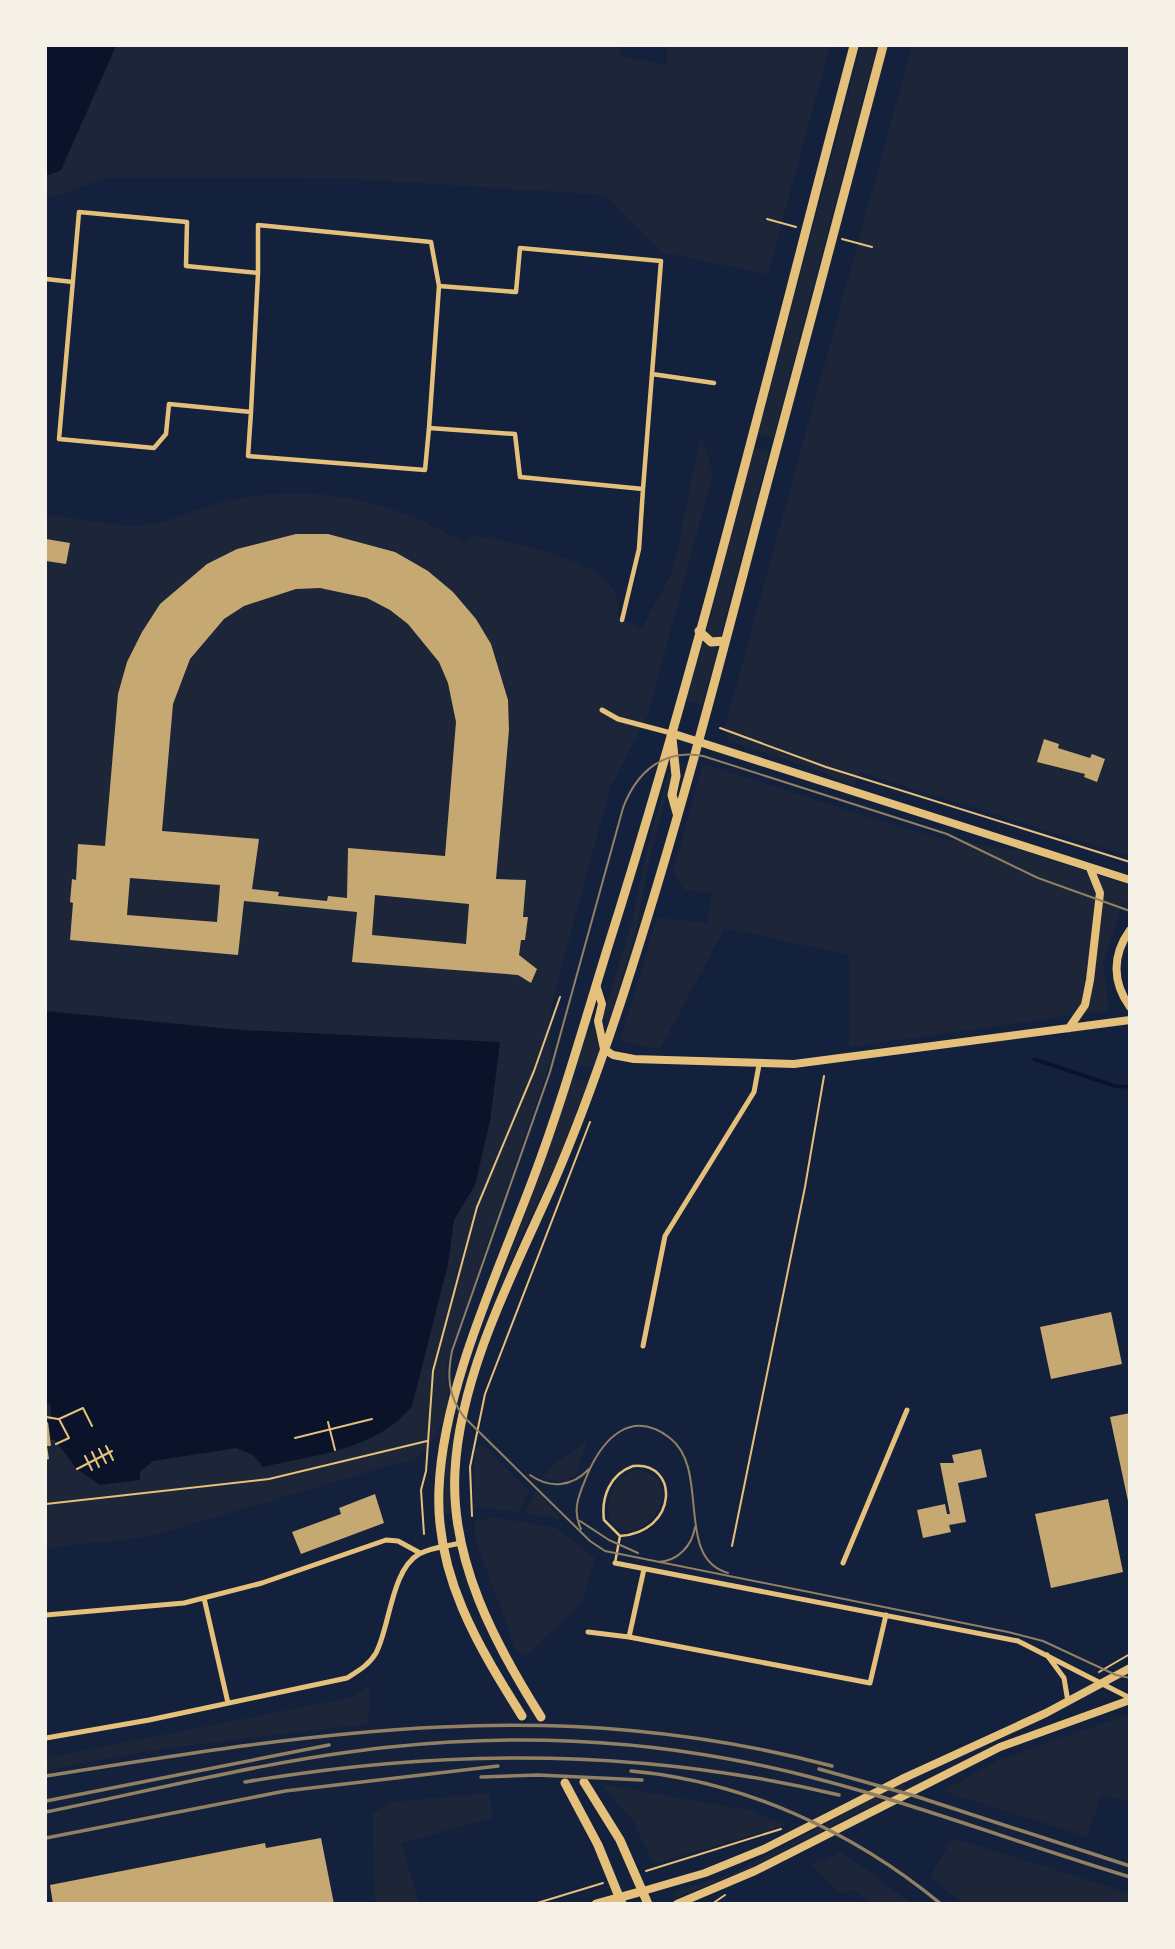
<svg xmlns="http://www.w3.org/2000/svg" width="1175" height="1949" viewBox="0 0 1175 1949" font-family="Figtree,sans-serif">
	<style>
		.green { fill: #1d2539 }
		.water { fill: #0b132b }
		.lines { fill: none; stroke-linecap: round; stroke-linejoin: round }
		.stream { stroke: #0b132b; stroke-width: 3.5 }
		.building { fill: #c6a872; fill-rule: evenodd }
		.path { stroke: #e5c07b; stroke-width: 2 }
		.service { stroke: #e5c07b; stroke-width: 2.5 }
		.pedestrian { stroke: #e5c07b; stroke-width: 4.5 }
		.minor { stroke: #e5c07b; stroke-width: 5 }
		.secondary { stroke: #e5c07b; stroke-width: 8 }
		.primary { stroke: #e5c07b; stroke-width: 9 }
		.tram { stroke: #918062; stroke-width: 2 }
		.rail { stroke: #918062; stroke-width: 3.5 }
	</style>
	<rect width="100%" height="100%" fill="#14213d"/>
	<!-- green -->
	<path class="green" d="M46 46H620V56L667 65V46H830L768 274 661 252 605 195 359 179 213 177 104 178 61 195 46 196Z
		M861 46H877L773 439 758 434Z
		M912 46H1129V856L860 772 855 786 814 769 729 741 724 730Z
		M701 434 713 473 648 715 610 788 551 1006 550 1063 449 1355C444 1371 449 1383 448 1399 447 1418 433 1444 419 1457L148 1537 46 1548V514C78 518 114 528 147 525 171 522 195 509 219 503 307 481 389 498 466 544L472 535C505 541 598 558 614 591 617 598 618 610 619 618L641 629 673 571Z
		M754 448 769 452 702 705 686 700C714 617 730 532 754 448Z
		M703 764 932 837 1021 851 1129 884V903L1123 902 1103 962 1109 1010 849 1047V955L725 928 660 1049 620 1041 657 918 707 923 712 893 684 890 673 872Z
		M669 770 671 777 650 856 635 936 608 1023 603 1018 604 1013 633 918 646 853Z
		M593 1028 601 1046 594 1067 577 1066 587 1033Z
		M573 1079 589 1080 559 1157 516 1248 487 1319Z
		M458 1411 450 1468 451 1513 444 1514 446 1462Z
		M587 1441 576 1475 562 1481 543 1478 551 1467Z
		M481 1444 529 1491 519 1512 474 1507 475 1450Z
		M638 1469 657 1478 664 1495C658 1519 633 1545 609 1521L608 1501 618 1478Z
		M536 1491 561 1518 560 1519 525 1513Z
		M494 1517 556 1528 595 1558 583 1601 527 1655 516 1650 475 1539V1521Z
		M370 1686 368 1724 166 1748 46 1770V1758L349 1698Z
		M1129 1714V1802L1102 1793 1087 1837 943 1791 999 1760Z
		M903 1783 906 1788 749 1869 674 1898 672 1893 735 1872Z
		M600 1784 748 1810 786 1825 653 1864 634 1822Z
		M489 1793 493 1818 401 1843 419 1903H379L374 1898 373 1813 389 1802Z
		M953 1838 1129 1893V1903H961L930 1876Z
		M841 1852 912 1903H869L854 1890 840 1893 812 1865Z"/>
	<!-- water -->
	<path class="water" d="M46 46H116L61 170 49 175 46 174Z
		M46 1011 241 1030 500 1042 490 1121 475 1185 454 1220 448 1264 412 1406C377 1450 314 1455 263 1467L253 1455 236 1448 153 1461 140 1472V1480L100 1485 77 1469 55 1440H51L48 1420H52L50 1404 46 1402Z"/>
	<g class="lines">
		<!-- stream -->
		<path class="stream" d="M1034 1059 1115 1086 1130 1087"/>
	</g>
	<!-- building -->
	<path class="building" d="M296 534H328L395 552 428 571 453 592 476 619 491 644 508 700 509 730 496 879 526 880 523 917H528L525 940H521L519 955 537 969 531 983 518 975 352 962 357 912 244 901 238 955 70 940 73 903 70 902 72 879 76 880 78 844 105 846 118 694 127 662 142 632 160 604 207 564 237 549ZM320 588 367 598 390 610 408 624 439 662 448 683 456 722 445 856 348 848 347 898 328 896 327 901 278 896 279 892 252 889 259 839 162 831 173 704 190 659 224 619 244 606 296 589ZM130 878 220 885 217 922 127 915ZM375 895 469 904 466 944 372 935Z
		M46 539 70 543 66 564 46 561Z
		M1044 739 1059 744 1058 748 1090 758 1092 754 1105 759 1097 782 1084 777 1085 774 1037 762Z
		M1111 1312 1122 1364 1051 1379 1040 1327Z
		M1130 1413V1501H1128L1110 1417Z
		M48 1422 51 1446H47L49 1459 46 1460V1423Z
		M981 1449 987 1477 958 1483 966 1522 949 1525 951 1532 923 1538 917 1510 945 1504 947 1514H950L940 1463H954L952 1455Z
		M375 1494 384 1523 301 1554 292 1532 341 1514 339 1508Z
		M1108 1499 1123 1572 1051 1588 1035 1514Z
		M321 1838 334 1904H53L50 1885 265 1843 266 1848Z"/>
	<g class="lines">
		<!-- path -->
		<path class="path" d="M767 219 796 227
			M842 239 872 247
			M720 728 826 767 1130 862
			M46 1417 58 1419
			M328 1422 335 1450
			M295 1438 372 1419
			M56 1444 69 1438 59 1419 83 1408 92 1426
			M106 1446 113 1460
			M99 1449 106 1463
			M92 1452 99 1467
			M85 1456 92 1470
			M77 1469 112 1451
			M46 1504 269 1479 427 1441
			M472 1516 470 1467 485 1394 590 1122
			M424 1534 421 1490 426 1471 433 1371 477 1207 534 1071 560 997
			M732 1546 805 1187 824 1076
			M1099 1672 1130 1654
			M646 1871 781 1829
			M534 1904 603 1883
			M712 1904 725 1895"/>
		<!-- service -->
		<path class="service" d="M633 1466C679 1461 679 1532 620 1536L604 1520C601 1497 610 1474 633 1466Z
			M615 1563 620 1536"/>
		<!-- pedestrian -->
		<path class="pedestrian" d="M46 279 73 282
			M652 374 643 489 520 477 515 434 429 428 425 470 248 456 251 412 169 404 166 434 154 448 59 439 79 212 187 222 186 266 258 273V225L431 242 439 286 516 292 520 248 661 261 652 374 714 383
			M251 412 258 273
			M429 428 439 286
			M622 620 639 549 643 489"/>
		<!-- minor -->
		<path class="minor" d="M602 710 618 719 671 733
			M643 1346 665 1236 754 1092 759 1065
			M615 1563 1018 1641 1130 1698
			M843 1563 907 1410
			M644 1569 629 1637 870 1683 886 1615
			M204 1598 228 1703
			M46 1615 184 1603 262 1583 386 1540 398 1541 420 1553
			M588 1632 629 1637
			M1047 1655 1064 1678 1068 1702
			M46 1738 149 1720 347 1678C358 1671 369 1665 376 1653 390 1627 391 1570 419 1554 432 1547 447 1546 462 1543"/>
		<!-- secondary -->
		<path class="secondary" d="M671 733 1130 880
			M1130 930C1112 955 1112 982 1130 1007
			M596 985 602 1004 598 1021 604 1049 613 1055 634 1059 794 1064 1130 1020
			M1069 1028 1085 1005 1090 980 1100 893 1090 868
			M643 1891 705 1873 764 1849 902 1779 1046 1713 1130 1668
			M677 1904 755 1871 1000 1747 1130 1700"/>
		<!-- primary -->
		<path class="primary" d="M699 631 711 642 725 641
			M672 738 676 776 672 795 677 813
			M522 1716C478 1646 435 1575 439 1489 443 1388 498 1273 533 1179 561 1105 583 1028 606 953 701 654 774 348 854 46
			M541 1717C495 1644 450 1560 455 1471 460 1375 512 1275 551 1188 578 1127 601 1062 622 998 675 836 718 671 761 506 802 353 843 199 883 46
			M584 1782 620 1840 648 1904
			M565 1783 598 1845 622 1904
			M596 1904 643 1891"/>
		<!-- tram -->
		<path class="tram" d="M1130 911 1038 878 947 834 703 756C663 748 636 773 623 808L550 1072 452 1351C447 1376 448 1396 464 1417L590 1541 605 1551 1008 1632 1043 1641 1116 1675 1130 1678
			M530 1475C550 1489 572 1487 589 1469
			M580 1521 609 1540 638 1553
			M581 1529C571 1509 580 1493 588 1473 603 1439 631 1408 670 1438 711 1470 674 1558 728 1573
			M658 1562C678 1561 692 1546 695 1527"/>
		<!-- rail -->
		<path class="rail" d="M819 1769 915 1796 1130 1866
			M631 1771C744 1781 854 1832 941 1904
			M46 1776C320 1732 557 1693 832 1766
			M481 1777 538 1775 642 1780
			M245 1782C443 1748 643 1748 839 1795
			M46 1801 329 1745
			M46 1812C159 1789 275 1759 390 1747 503 1735 617 1738 729 1759 866 1784 997 1837 1130 1877
			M46 1838 285 1791 498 1766"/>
	</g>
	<!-- border -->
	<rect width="1175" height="1949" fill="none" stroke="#f6f1e7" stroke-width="94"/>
</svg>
